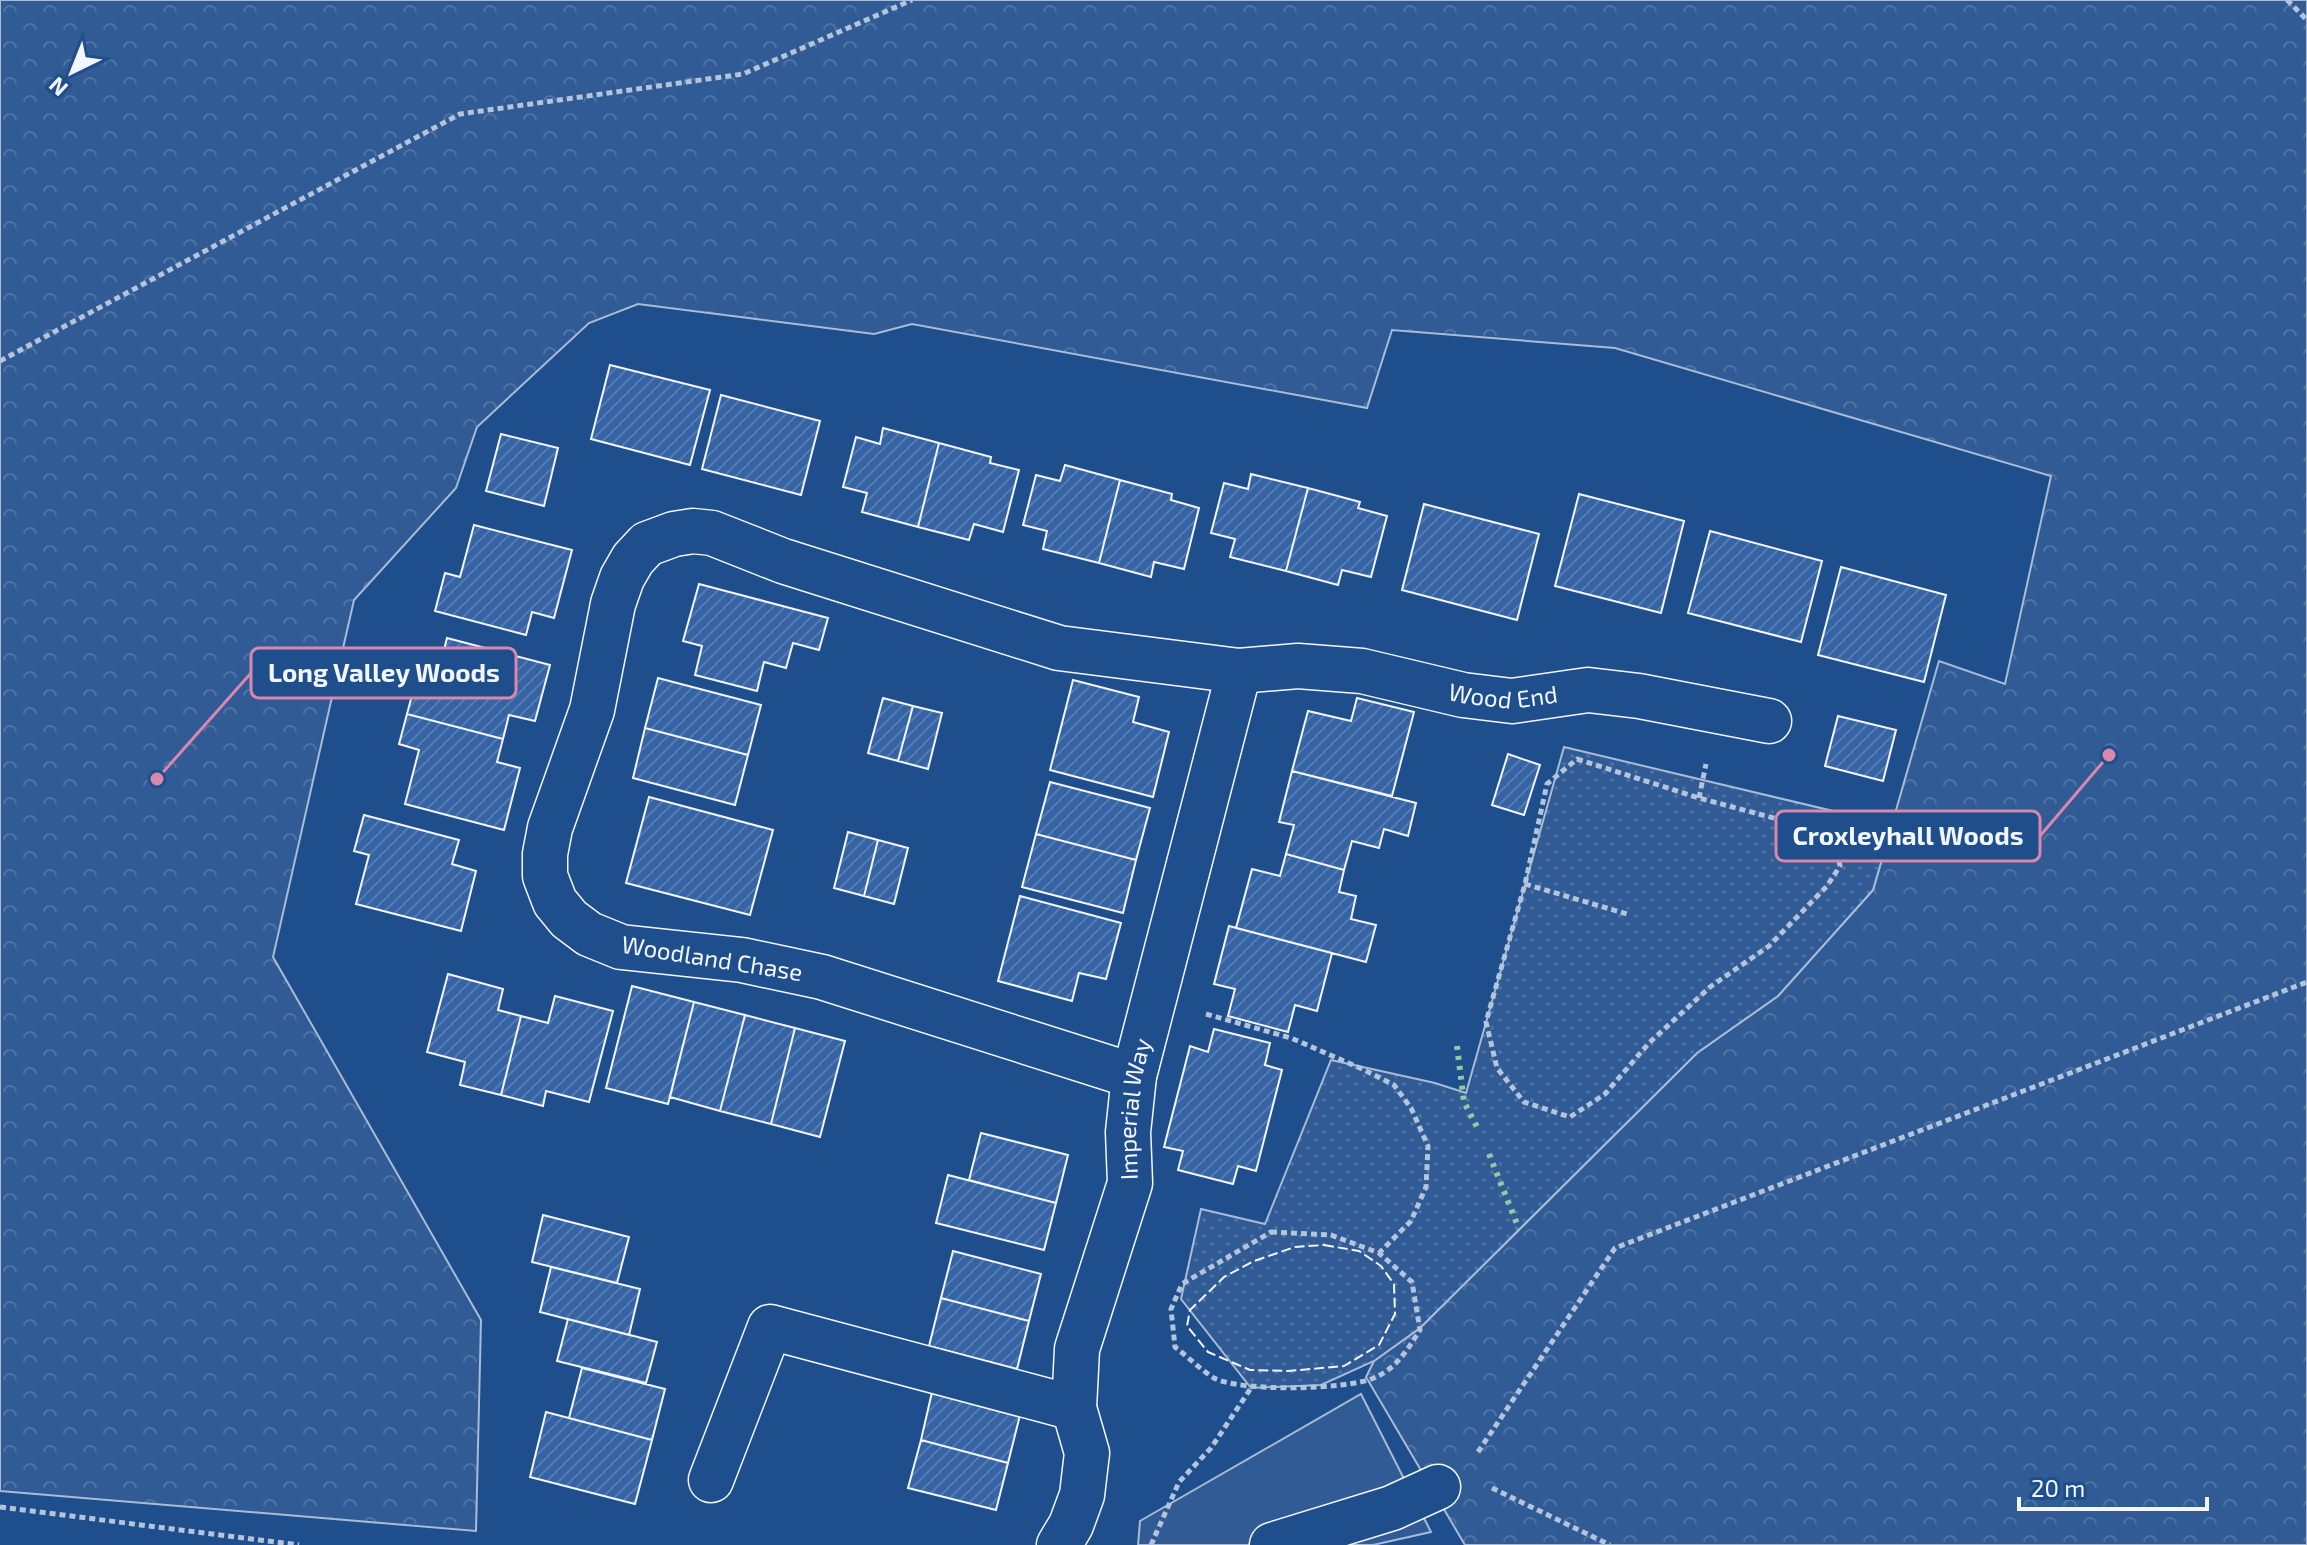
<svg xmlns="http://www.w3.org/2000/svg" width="2307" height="1545" viewBox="0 0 2307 1545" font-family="'Exo 2',sans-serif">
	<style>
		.built { fill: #305b95; stroke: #a8bbd7; stroke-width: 2 }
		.forest { fill: url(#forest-crowns); stroke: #a8bbd7; stroke-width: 2 }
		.park { fill: url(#park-dots); stroke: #a8bbd7; stroke-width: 2 }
		.building { fill: url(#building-hatch); stroke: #f2f6ff; stroke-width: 2 }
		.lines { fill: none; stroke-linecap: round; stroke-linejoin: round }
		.minor-casing { stroke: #f2f6ff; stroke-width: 47 }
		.path { stroke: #b3c4dc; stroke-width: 5; stroke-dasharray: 6 4; stroke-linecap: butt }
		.minor { stroke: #1f4e8c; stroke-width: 44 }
		.hedge { stroke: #97c8a6; stroke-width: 6; stroke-dasharray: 4 6; stroke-linecap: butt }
		.fence { stroke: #f2f6ff; stroke-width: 2; stroke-dasharray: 10 4; stroke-linecap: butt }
		.labels { text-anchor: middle; stroke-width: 6; stroke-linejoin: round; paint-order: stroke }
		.street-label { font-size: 24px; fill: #f2f6ff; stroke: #1f4e8c }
		.leader { fill: none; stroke: #da87ad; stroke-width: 3 }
		.callout-dot { fill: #da87ad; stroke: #1f4e8c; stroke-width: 3 }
		.callout { fill: #1f4e8c; stroke: #da87ad; stroke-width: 3 }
		.callout-label { font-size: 26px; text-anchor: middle; font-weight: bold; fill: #f2f6ff }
	</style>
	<defs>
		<pattern id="forest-crowns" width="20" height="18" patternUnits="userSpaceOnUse" patternTransform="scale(2)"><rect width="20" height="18" fill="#305b95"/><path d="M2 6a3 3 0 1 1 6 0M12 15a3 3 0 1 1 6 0" fill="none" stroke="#4e73a5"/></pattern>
		<pattern id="park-dots" width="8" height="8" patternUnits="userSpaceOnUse" patternTransform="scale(2)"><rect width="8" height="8" fill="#305b95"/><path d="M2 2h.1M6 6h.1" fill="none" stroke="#4e73a5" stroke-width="1.8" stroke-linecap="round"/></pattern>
		<pattern id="building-hatch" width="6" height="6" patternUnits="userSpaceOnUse" patternTransform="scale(2)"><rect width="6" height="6" fill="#3563a3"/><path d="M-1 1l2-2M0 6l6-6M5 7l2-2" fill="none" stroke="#537ab1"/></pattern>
	</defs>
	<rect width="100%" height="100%" fill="#1f4e8c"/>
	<!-- built -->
	<path class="built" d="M1361 1394 1431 1532 1373 1545H1138L1140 1521Z"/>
	<!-- forest -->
	<path class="forest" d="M0 0H2307V1545H1465L1366 1377 1374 1361 1420 1328 1697 1053 1778 996 1873 890 1939 661 2005 684 2051 476 1615 348 1392 330 1367 408 912 324 874 334 638 304 589 323 477 427 456 488 354 600 273 957 481 1320 476 1531 0 1491Z"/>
	<!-- park -->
	<path class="park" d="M1564 747 1892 825 1873 890 1778 996 1697 1053 1420 1328 1374 1361 1321 1385 1251 1388 1181 1299 1201 1209 1265 1224 1331 1060 1435 1083 1466 1093Z"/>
	<!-- building -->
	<path class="building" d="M610 365 710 390 690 465 591 439Z
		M721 395 820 421 801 495 702 469Z
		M883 428 939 443 918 527 862 512 867 493 843 487 856 437 880 444Z
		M501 434 558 448 544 506 486 491Z
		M939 443 991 457 990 463 1019 470 1003 532 974 524 969 540 918 527Z
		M1065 465 1120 480 1099 563 1043 549 1047 531 1023 525 1036 475 1060 481Z
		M1251 474 1308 488 1286 571 1230 557 1235 539 1211 533 1224 483 1248 489Z
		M1120 480 1172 494 1171 500 1199 508 1184 569 1154 562 1151 577 1099 563Z
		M1308 488 1360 502 1358 508 1387 516 1371 577 1342 570 1338 585 1286 571Z
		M1579 494 1684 521 1661 613 1555 586Z
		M1424 504 1539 534 1517 620 1402 590Z
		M474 525 572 550 554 618 532 612 526 635 435 611 445 573 460 577Z
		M1710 531 1822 561 1801 642 1688 613Z
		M1841 567 1946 595 1924 682 1818 655Z
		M699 584 828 618 819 650 793 643 786 668 764 662 757 691 695 675 702 646 683 641Z
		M447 638 550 665 535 721 509 715 503 739 407 714 415 684 434 689Z
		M658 678 761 705 748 755 645 728Z
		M1073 680 1139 697 1133 722 1169 732 1153 797 1050 770Z
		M883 698 913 706 898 761 868 753Z
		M1357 698 1414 712 1392 796 1292 771 1308 711 1351 721Z
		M913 706 942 713 928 769 898 761Z
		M407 714 503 739 497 762 520 768 504 830 405 804 419 750 399 744Z
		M1838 716 1896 730 1883 781 1825 766Z
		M645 728 748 755 735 805 633 778Z
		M1508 754 1540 765 1524 815 1492 805Z
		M1292 771 1416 803 1408 836 1384 829 1379 848 1352 841 1344 870 1286 854 1294 825 1279 822Z
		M1050 782 1150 808 1136 860 1036 834Z
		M649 797 773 830 750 915 626 883Z
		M364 815 459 840 452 864 476 871 461 931 356 904 369 855 354 851Z
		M848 832 878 840 864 896 834 888Z
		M1036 834 1136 860 1123 913 1022 887Z
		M878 840 908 848 894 904 864 896Z
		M1286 854 1344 870 1339 892 1356 896 1351 919 1376 925 1366 962 1236 928 1252 869 1280 876Z
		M1020 896 1121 923 1106 979 1079 973 1072 1001 998 981Z
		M1229 926 1332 953 1317 1011 1295 1005 1288 1032 1228 1016 1235 989 1214 984Z
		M448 974 503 989 498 1010 521 1016 501 1095 460 1085 465 1062 427 1052Z
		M632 986 694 1002 668 1104 606 1088Z
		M555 996 613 1011 589 1102 546 1091 543 1106 501 1095 521 1016 548 1023Z
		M694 1002 745 1015 720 1111 670 1097Z
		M745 1015 795 1028 771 1124 720 1111Z
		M795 1028 845 1041 820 1137 771 1124Z
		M1214 1029 1270 1043 1265 1065 1282 1070 1256 1171 1238 1166 1233 1184 1178 1170 1183 1151 1164 1147 1190 1046 1208 1052Z
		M981 1133 1068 1155 1056 1203 969 1180Z
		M948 1175 1056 1203 1044 1250 936 1223Z
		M543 1215 629 1237 617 1283 532 1262Z
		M953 1251 1041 1274 1029 1321 941 1298Z
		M551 1267 640 1289 629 1335 540 1312Z
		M941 1298 1029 1321 1017 1369 929 1346Z
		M568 1319 657 1342 646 1383 557 1361Z
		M582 1368 665 1389 652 1440 569 1418Z
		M932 1392 1020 1415 1008 1463 921 1440Z
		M546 1412 652 1440 635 1504 530 1477Z
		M921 1440 1008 1463 996 1510 908 1488Z"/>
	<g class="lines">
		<!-- minor casing -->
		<g class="minor-casing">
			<g id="minor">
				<path id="s1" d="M1134 1076 822 977 742 960 621 947 589 934 569 919 555 902 545 876V854L550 828 592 710 613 604 622 578 633 559 647 544 674 534 693 531 712 533 783 561 1059 648 1239 671 1298 666 1362 671 1463 695 1512 701 1588 690 1639 696 1769 721"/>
				<path d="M711 1480 770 1327 1074 1408"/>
				<path id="s2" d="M1059 1545 1071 1525 1082 1495 1087 1453 1074 1408 1077 1349 1130 1183 1128 1132 1134 1076 1239 671"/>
				<path d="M1272 1545 1392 1508 1438 1487"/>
			</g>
		</g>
		<!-- path -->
		<path class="path" d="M2287 0 2307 20
			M0 361 460 114 743 74 912 0
			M1577 759 1699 798 1811 828 1836 846 1840 866 1827 886 1769 946 1710 987 1649 1043 1605 1094 1570 1117 1524 1102 1497 1068 1486 1022 1525 884 1547 784Z
			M1699 798 1706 764
			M1525 884 1627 914
			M1206 1014 1291 1038 1360 1068 1394 1085 1411 1108 1428 1146 1426 1187 1411 1221 1379 1253
			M1271 1232 1331 1235 1379 1253 1412 1282 1420 1330C1407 1350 1397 1368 1374 1378 1346 1390 1240 1392 1214 1378 1201 1370 1188 1357 1175 1347L1171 1309 1182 1284Z
			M1478 1452 1615 1248 2307 982
			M1492 1488 1610 1545
			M0 1507 299 1545
			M1151 1545 1179 1482 1211 1448 1251 1388"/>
		<!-- minor -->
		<use href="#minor" class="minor"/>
		<!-- hedge -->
		<path class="hedge" d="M1457 1046 1464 1102 1478 1129
			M1489 1154 1519 1229"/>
		<!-- fence -->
		<path class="fence" d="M1324 1245 1359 1251 1381 1266 1394 1284 1395 1314 1379 1345 1344 1366 1288 1371 1250 1370 1208 1352 1187 1326 1190 1310 1224 1277 1254 1261 1295 1247Z"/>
	</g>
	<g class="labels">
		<!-- street labels -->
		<g class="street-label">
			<text dy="8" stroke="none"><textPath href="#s1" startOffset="1874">Wood End</textPath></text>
			<text transform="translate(712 959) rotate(9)" y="8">Woodland Chase</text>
			<text dy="8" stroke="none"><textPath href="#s2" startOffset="452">Imperial Way</textPath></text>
		</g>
	</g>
	<!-- callouts -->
	<path class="leader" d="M157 779L251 673M2109 755L2040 836"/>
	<g class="callout-dot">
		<circle cx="157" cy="779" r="8"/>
		<circle cx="2109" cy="755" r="8"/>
	</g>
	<g class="callout">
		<rect x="251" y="648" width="265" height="50" rx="8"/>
		<rect x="1776" y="811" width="264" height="50" rx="8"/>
	</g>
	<g class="callout-label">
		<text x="384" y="682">Long Valley Woods</text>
		<text x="1908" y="845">Croxleyhall Woods</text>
	</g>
	<!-- north arrow -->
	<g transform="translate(72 72) rotate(223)" stroke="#1f4e8c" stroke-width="6" paint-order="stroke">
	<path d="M0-6L14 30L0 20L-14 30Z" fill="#f2f6ff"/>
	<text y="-12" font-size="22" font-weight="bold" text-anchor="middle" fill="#f2f6ff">N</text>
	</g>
	<!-- scale -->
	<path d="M2019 1497v12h188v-12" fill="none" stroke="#f2f6ff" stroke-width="4"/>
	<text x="2031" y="1497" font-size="24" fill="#f2f6ff" stroke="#1f4e8c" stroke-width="6" paint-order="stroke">20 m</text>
</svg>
